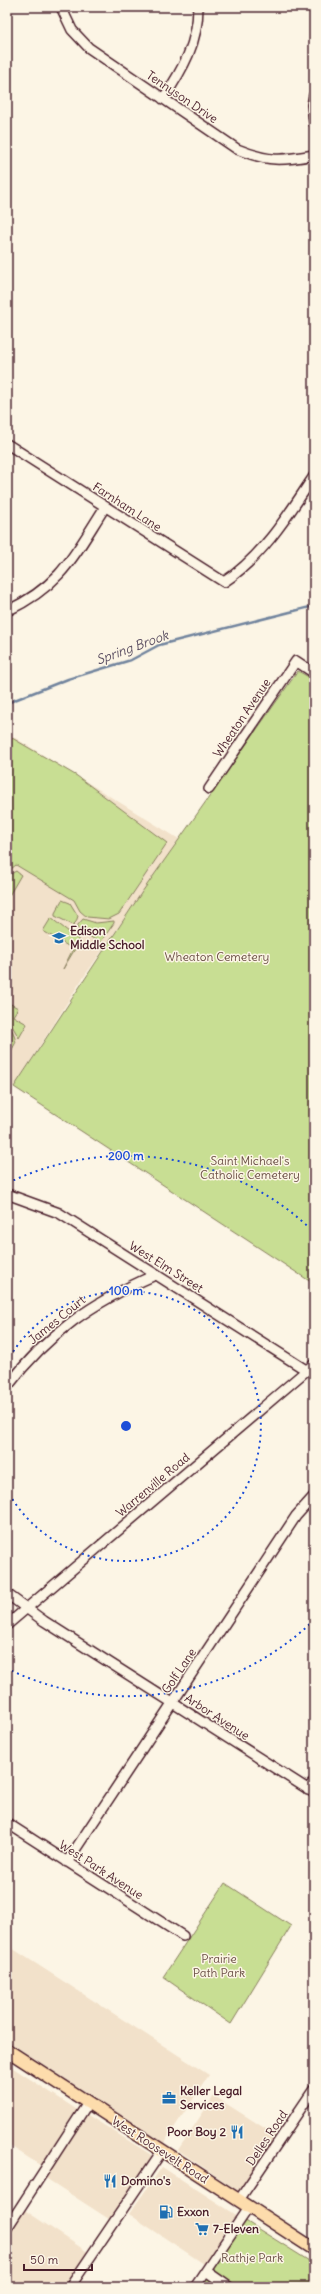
<svg xmlns="http://www.w3.org/2000/svg" width="321" height="2294" viewBox="0 0 321 2294" font-family="Delius,sans-serif">
	<style>
		.built { fill: #f2e1ca }
		.green { fill: #c8de93; stroke: #897e5f }
		.lines { fill: none; stroke-linecap: round; stroke-linejoin: round }
		.stream { stroke: #70839d; stroke-width: 2.5 }
		.minor-casing { stroke: #4a1f2b; stroke-width: 12 }
		.major-casing { stroke: #4a1f2b; stroke-width: 15 }
		.minor { stroke: #fcf5e5; stroke-width: 9 }
		.major { stroke: #fddcac; stroke-width: 12 }
		.ring { fill: none; stroke: #1d4ed8; stroke-width: 2; stroke-dasharray: 2 4 }
		.labels { text-anchor: middle; stroke-width: 3; stroke-linejoin: round; paint-order: stroke }
		.street-label { font-size: 12px; fill: #4a1f2b; stroke: #fcf5e5 }
		.poi-label { font-size: 12px; font-weight: bold; fill: #4a1f2b; stroke: #fcf5e5; text-anchor: start }
		.park-label { font-size: 12px; fill: #6a4f45; stroke: #fcf5e5 }
		.water-label { font-size: 13px; font-style: italic; fill: #5d5164; stroke: #fcf5e5 }
		.centre { fill: #1d4ed8; stroke: #fcf5e5; stroke-width: 2 }
		.ring-label { font-size: 12px; text-anchor: middle; font-weight: bold; fill: #1d4ed8; stroke: #fcf5e5; stroke-width: 3; stroke-linejoin: round; paint-order: stroke }
	</style>
	<rect width="100%" height="100%" fill="#fcf5e5"/>
	<filter id="ink" filterUnits="userSpaceOnUse"><feTurbulence type="fractalNoise" baseFrequency=".025" numOctaves="2"/><feDisplacementMap in="SourceGraphic" scale="8" xChannelSelector="R" yChannelSelector="G"/><feConvolveMatrix kernelMatrix="1 2 1 2 8 2 1 2 1" color-interpolation-filters="sRGB"/></filter>
	<g filter="url(#ink)">
		<!-- built -->
		<path class="built" d="M7 733 179 839 79 984 14 1087 7 1085Z
			M7 1945 209 2075 164 2143 7 2041Z
			M7 2064 79 2111 43 2167 7 2144Z
			M214 2096 285 2141 247 2197 178 2150Z
			M86 2114 153 2156 112 2221 44 2177Z
			M162 2167 244 2220 210 2268 129 2214Z
			M23 2209 89 2253 67 2287H7V2233Z"/>
		<!-- green -->
		<path class="green" d="M298 671 314 680V1284L14 1087 142 892Z
			M7 735 77 776 167 843 119 914 109 919 87 917 80 911 74 900 16 865 7 872Z
			M16 871 21 875 7 899V876Z
			M62 900 70 903 78 916 76 922 73 925 55 916V913Z
			M51 918 78 939V944L63 969 73 949 43 931Z
			M83 919 96 923 114 921V923L100 943 78 929 77 926Z
			M7 1002 18 1008 13 1016 27 1024 19 1038 7 1017Z
			M7 1022 13 1032 16 1042 9 1055 7 1051 11 1043 7 1040Z
			M225 1883 291 1926 231 2024 163 1977Z
			M244 2220 314 2264V2287H198Z"/>
		<g class="lines">
			<!-- stream -->
			<path class="stream" d="M7 703 68 679 131 660 159 645 314 606"/>
			<!-- minor casing -->
			<g class="minor-casing">
				<path id="minor" d="M61 7 72 30 89 48 237 149C269 162 281 161 314 155
					M314 95 312 105 314 123
					M163 99C183 69 198 43 198 7
					M7 444 224 582C263 556 289 514 314 476
					M7 611C62 585 74 555 105 507
					M209 789 296 661 314 673
					M7 1194 59 1213 306 1370
					M7 1387C48 1333 93 1302 155 1275
					M7 1594 44 1621 314 1793
					M7 1625 314 1364
					M308 1790 314 1781
					M7 1823 183 1936
					M67 1862 296 1516 314 1496
					M239 2200 314 2089
					M7 2228 88 2103
					M206 2271 229 2287
					M70 2287 162 2151
					M195 2287 249 2207"/>
			</g>
			<!-- major casing -->
			<g class="major-casing">
				<path id="major" d="M7 2050 314 2249"/>
			</g>
			<!-- minor -->
			<use href="#minor" class="minor"/>
			<!-- major -->
			<use href="#major" class="major"/>
		</g>
	</g>
	<!-- distance rings -->
	<g class="ring">
		<path d="M7 1362A135 135 0 1 1 7 1490"/>
		<path d="M314 1620A270 270 0 0 1 8 1669M8 1183A270 270 0 0 1 314 1232"/>
	</g>
	<!-- icons -->
	<defs>
		<g id="school-bare" transform="scale(1.08)"><path d="M0-5L7-2L0 1L-7-2ZM-4 1L0 2.5L4 1V4Q0 6-4 4Z" fill="#1f6fb2" stroke="#fcf5e5" stroke-width="2.5" paint-order="stroke"/></g>
		<g id="office-bare" transform="scale(1.08)"><path d="M-6-3h4V-5.5h4V-3h4V5H-6ZM-1-4.5V-3h2v-1.5ZM-6 0V1H6V0Z" fill="#1f6fb2" stroke="#fcf5e5" stroke-width="2.5" paint-order="stroke"/></g>
		<g id="restaurant-bare" transform="scale(1.08)"><path d="M-5-6h1v4h1v-4h1v4h1v-4h1v5L-1.5 .5V6h-2V.5L-5-1ZM5-6V6H3V1.5H1.5Q1.5-4 5-6Z" fill="#1f6fb2" stroke="#fcf5e5" stroke-width="2.5" paint-order="stroke"/></g>
		<g id="fuel-bare" transform="scale(1.08)"><path d="M-5.5-6h7V0h2V4h1.3V-2.5L3-4.5l.8-.8L6-3V5H2.5V1h-1V6h-7ZM-4.2-4.7v3.2H.2V-4.7Z" fill="#1f6fb2" stroke="#fcf5e5" stroke-width="2.5" paint-order="stroke"/></g>
		<g id="supermarket-bare" transform="scale(1.08)"><path d="M-6-5.5h2.5l.6 2H6L4.5 2H-2.5L-4.4-4H-6ZM-1.5 3.2a1.3 1.3 0 1 0 .1 0ZM3 3.2a1.3 1.3 0 1 0 .1 0Z" fill="#1f6fb2" stroke="#fcf5e5" stroke-width="2.5" paint-order="stroke"/></g>
	</defs>
	<g fill-rule="evenodd">
		<use href="#school-bare" x="59" y="938"/>
		<use href="#office-bare" x="169" y="2098"/>
		<use href="#restaurant-bare" x="237" y="2132"/>
		<use href="#restaurant-bare" x="110" y="2181"/>
		<use href="#fuel-bare" x="166" y="2212"/>
		<use href="#supermarket-bare" x="202" y="2229"/>
	</g>
	<g class="labels">
		<!-- street labels -->
		<g class="street-label">
			<text transform="translate(182 97) rotate(34)" y="4">Tennyson Drive</text>
			<text transform="translate(127 507) rotate(33)" y="4">Farnham Lane</text>
			<text transform="translate(242 718) rotate(-56)" y="4">Wheaton Avenue</text>
			<text transform="translate(166 1267) rotate(32)" y="4">West Elm Street</text>
			<text transform="translate(57 1320) rotate(-39)" y="4">James Court</text>
			<text transform="translate(153 1485) rotate(-40)" y="4">Warrenville Road</text>
			<text transform="translate(179 1671) rotate(-56)" y="4">Golf Lane</text>
			<text transform="translate(217 1717) rotate(33)" y="4">Arbor Avenue</text>
			<text transform="translate(101 1870) rotate(33)" y="4">West Park Avenue</text>
			<text transform="translate(267 2138) rotate(-56)" y="4">Delles Road</text>
			<text transform="translate(160 2150) rotate(33)" y="4">West Roosevelt Road</text>
		</g>
		<!-- poi labels -->
		<g class="poi-label">
			<text x="70" y="935">Edison<tspan x="70" dy="14">Middle School</tspan></text>
			<text x="180" y="2095">Keller Legal<tspan x="180" dy="14">Services</tspan></text>
			<text x="226" y="2136" text-anchor="end">Poor Boy 2</text>
			<text x="121" y="2185">Domino's</text>
			<text x="177" y="2216">Exxon</text>
			<text x="213" y="2233">7-Eleven</text>
		</g>
		<!-- park labels -->
		<g class="park-label">
			<text x="217" y="961">Wheaton Cemetery</text>
			<text x="250" y="1165">Saint Michael's<tspan x="250" dy="14">Catholic Cemetery</tspan></text>
			<text x="219" y="1963">Prairie<tspan x="219" dy="14">Path Park</tspan></text>
			<text x="252" y="2262">Rathje Park</text>
		</g>
		<!-- water labels -->
		<g class="water-label">
			<text transform="translate(132 647) rotate(-20)" y="5">Spring Brook</text>
		</g>
	</g>
	<circle cx="126" cy="1426" r="6" class="centre"/>
	<g class="ring-label">
		<text x="126" y="1160">200 m</text>
		<text x="126" y="1295">100 m</text>
	</g>
	<!-- margin -->
	<rect width="321" height="2294" fill="none" stroke="#fcf5e5" stroke-width="24"/>
	<rect x="12" y="12" width="297" height="2270" fill="none" stroke="#4a1f2b" stroke-width="1.5" filter="url(#ink)"/>
	<!-- scale -->
	<path d="M24 2264v6h68v-6" fill="none" stroke="#4a1f2b" stroke-width="2"/>
	<text x="30" y="2264" font-size="12" fill="#4a1f2b" stroke="#fcf5e5" stroke-width="3" paint-order="stroke">50 m</text>
</svg>
